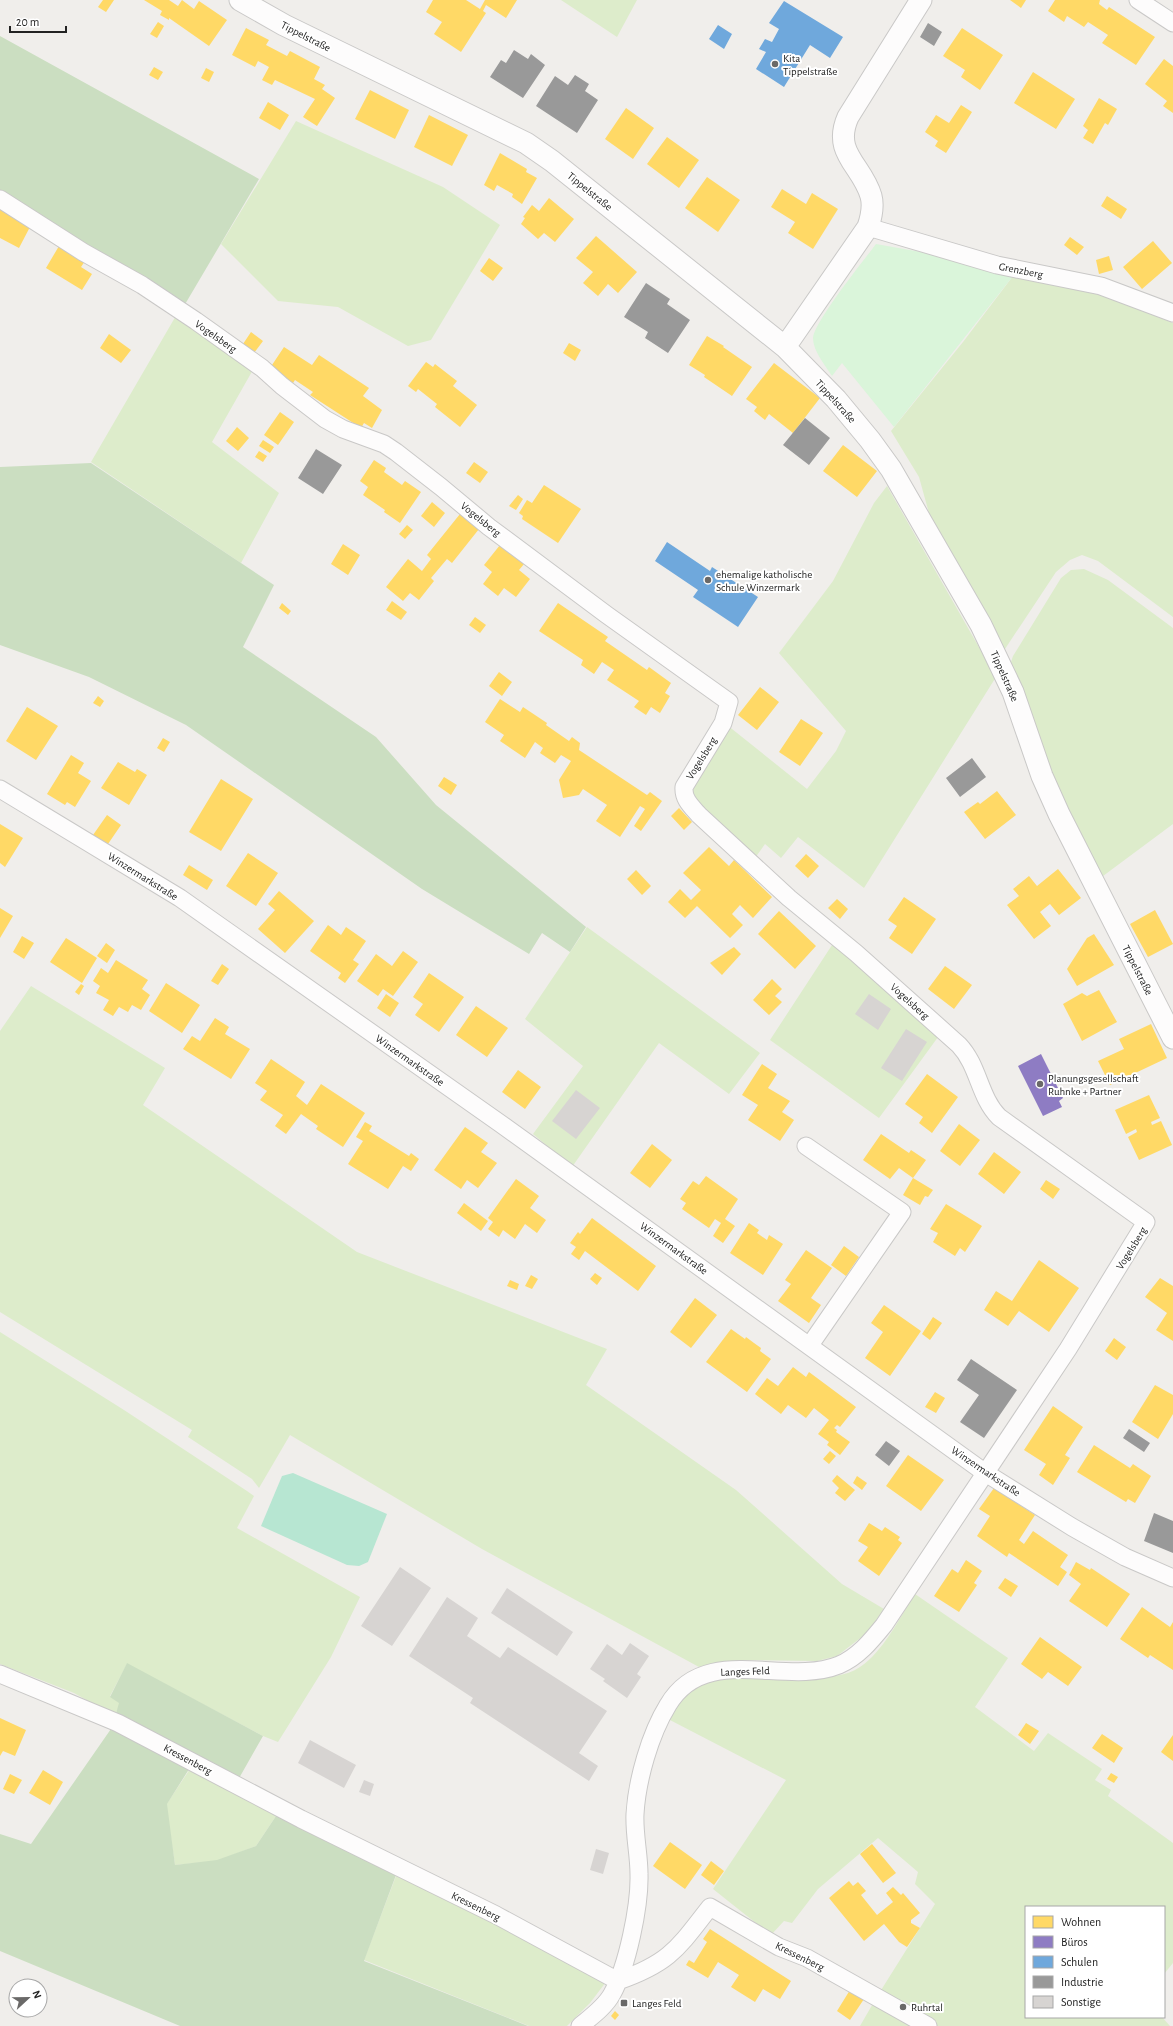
<svg xmlns="http://www.w3.org/2000/svg" width="1173" height="2026" viewBox="0 0 1173 2026" font-family="'Alegreya Sans',sans-serif">
	<style>
		.grass { fill: #ddeccb }
		.forest { fill: #cbdec1 }
		.park { fill: #daf5da }
		.pitch { fill: #b7e6d2 }
		.homes { fill: #ffd966 }
		.offices { fill: #8e7cc3 }
		.schools { fill: #6fa8dc }
		.industry { fill: #999 }
		.building { fill: #d7d4d2 }
		.lines { fill: none; stroke-linecap: round; stroke-linejoin: round }
		.minor-casing { stroke: #c9c8c7; stroke-width: 19 }
		.tertiary-casing { stroke: #c9c8c7; stroke-width: 23 }
		.minor { stroke: #fdfcfc; stroke-width: 17 }
		.tertiary { stroke: #fdfcfc; stroke-width: 21 }
		.poi-dot { fill: #6a6968; stroke: #fff; stroke-width: 1.5 }
		.labels { text-anchor: middle; stroke-width: 4; stroke-linejoin: round; paint-order: stroke }
		.street-label { font-size: 11px; fill: #222; stroke: #fff }
		.poi-label { font-size: 11px; fill: #222; stroke: #fff; text-anchor: start }
	</style>
	<rect width="100%" height="100%" fill="#f0eeeb"/>
	<!-- grass -->
	<path class="grass" d="M561 0H637L617 37Z
		M296 121 443 187 500 225 431 340 408 346 338 307 278 301 221 244Z
		M1013 276 1105 296 1173 323V617L1098 561 1082 555 1070 560 1056 572 1003 652 932 524 919 477 891 431 963 342Z
		M177 314 254 368 212 442 279 493 241 563 91 462Z
		M887 486 996 677 864 888 798 837 781 858 765 844 755 858 698 806 693 792 694 780 727 725 807 789 836 751 846 731 779 653 833 581 874 503Z
		M1084 569 1108 580 1173 628V824L1099 879 1076 836 1010 665 1013 656 1061 578 1071 570Z
		M587 927 760 1053 729 1094 659 1043 572 1167 533 1134 583 1066 525 1019Z
		M834 942 941 1033 879 1118 770 1040Z
		M31 986 165 1068 143 1105 357 1252 607 1349 586 1385 736 1490 842 1584 884 1609 867 1633 837 1656 817 1661 743 1660 699 1667 482 1549 290 1435 259 1488 252 1479 188 1437 192 1430 0 1312V1031Z
		M0 1332 124 1410 247 1491 254 1496 237 1528 360 1597 331 1657 278 1742 263 1736 127 1664 110 1696 120 1703 115 1716 74 1693 0 1664Z
		M915 1594 1008 1658 975 1707 1034 1751 1048 1733 1102 1769 1095 1780 1111 1790 1108 1796 1173 1843V1963L1164 1974V1907H1026V2017H1162L1170 2026H936L878 1995 935 1904 915 1884 918 1872 878 1838 818 1889 792 1923 784 1921 771 1935 713 1889 786 1780 668 1719C673 1711 679 1700 686 1694 716 1668 773 1676 810 1677 827 1677 846 1677 860 1667 883 1652 900 1617 915 1594Z
		M192 1766 278 1813 256 1846 217 1861 175 1865 166 1805Z
		M396 1876 519 1932 606 1982 590 2003 567 2026H529L364 1960Z
		M875 2000 920 2026H860Z"/>
	<!-- forest -->
	<path class="forest" d="M0 36 259 179 184 306 0 199Z
		M91 463 274 585 243 647 376 737 436 805 586 927 570 952 542 933 529 954 422 889 186 725 89 677 0 645V467Z
		M127 1663 263 1736 238 1780 115 1717 119 1703 110 1697Z
		M113 1726 191 1766 167 1804 175 1865 217 1860 256 1846 278 1813 396 1875 364 1961 528 2026H180L0 1951V1834L31 1844Z"/>
	<!-- park -->
	<path class="park" d="M876 244 921 252 1013 276 894 427 842 363 832 376C825 365 813 351 813 338 814 322 864 260 876 244Z"/>
	<!-- pitch -->
	<path class="pitch" d="M293 1473 387 1514 368 1562 359 1566 347 1565 261 1526 282 1476Z"/>
	<!-- homes -->
	<path class="homes" d="M103 0H114L106 12 98 7Z
		M144 0H169L178 6 182 0 194 9 199 1 227 20 209 46 169 18V20L160 15 162 11Z
		M433 0H466L480 9 485 0H517L506 18 486 5 483 11 486 13 461 52 434 34 442 22 426 12Z
		M1010 0H1026L1021 8Z
		M1055 0H1100L1099 4 1107 10 1109 7 1155 37 1136 65 1102 43 1108 35 1088 22 1084 27 1067 16 1064 22 1048 11Z
		M158 22 164 26 157 38 150 34Z
		M246 28 269 40 266 45 287 56 290 51 320 67 314 79 325 85 322 89 335 98 317 126 303 117 315 99 275 80 272 85 262 80 269 67 258 61 255 67 232 55Z
		M962 28 1003 55 980 90 961 77 965 70 943 56Z
		M1164 59 1173 66V113L1163 106 1167 101 1145 84Z
		M154 67 163 72 158 80 149 75Z
		M206 68 214 72 209 82 201 78Z
		M1033 72 1075 99 1056 129 1014 103Z
		M370 90 409 110 395 139 355 119Z
		M1099 98 1117 109 1108 125 1105 123 1093 144 1083 138 1088 130 1083 126Z
		M268 102 289 115 280 130 259 118Z
		M961 105 972 112 946 153 935 146 938 141 925 132 936 115 949 123Z
		M626 108 654 128 633 159 605 139Z
		M429 115 468 135 452 166 414 147Z
		M667 137 699 160 679 188 647 164Z
		M500 153 527 169 526 172 537 178 522 204 512 197 513 194 497 185 494 191 484 185Z
		M707 177 740 200 718 232 685 208Z
		M782 189 806 204 812 193 838 209 813 249 788 233 795 222 771 207Z
		M1107 196 1127 209 1121 219 1101 206Z
		M549 198 574 219 555 242 544 233 538 239 521 224 525 218 523 217 532 205 539 211Z
		M0 208 31 225 19 248 0 238Z
		M596 236 637 272 618 293 608 284 598 296 583 283 593 272 576 258Z
		M1070 237 1084 247 1077 255 1064 245Z
		M1153 241 1172 263 1142 289 1123 267Z
		M59 246 85 261 81 267 92 274 82 290 46 268Z
		M1109 256 1113 270 1099 274 1096 260Z
		M489 258 503 268 493 281 480 271Z
		M251 332 263 341 254 353 243 344Z
		M109 334 131 350 121 363 100 348Z
		M707 336 724 346 723 347 752 367 732 396 704 377 705 375 689 365Z
		M569 343 581 350 575 361 563 353Z
		M284 347 312 365 319 355 369 388 363 396 382 410 372 428 364 423 361 428 310 395 313 392 295 380 293 383 270 368Z
		M426 362 433 367 435 364 457 381 453 386 477 405 460 427 435 407 437 404 418 389 416 392 408 386Z
		M774 363 820 398 793 433 769 414 765 420 754 411 757 407 746 399Z
		M280 412 294 422 278 445 264 435Z
		M237 427 249 438 238 451 226 441Z
		M263 440 274 447 270 453 259 446Z
		M843 445 877 471 857 497 823 471Z
		M259 451 267 456 263 462 255 457Z
		M374 460 386 468 384 472 402 485 405 481 421 492 400 523 384 512 385 510 363 495 368 487 360 481Z
		M474 462 488 472 480 483 466 473Z
		M544 485 581 509 558 543 522 519 523 516 519 513 527 500 532 503Z
		M518 495 523 499 516 510 509 506Z
		M432 502 445 513 434 527 421 516Z
		M460 514 479 529 452 563 447 559 431 578 434 581 419 600 410 593 403 601 386 587 408 559 422 571 431 559 427 555Z
		M407 525 413 530 405 539 399 534Z
		M343 544 360 555 348 575 331 564Z
		M500 545 524 564 519 570 530 579 516 597 504 588 498 596 483 584 492 572 484 565Z
		M392 601 407 612 401 620 386 610Z
		M282 603 291 611 288 615 279 608Z
		M558 603 608 637 605 641 647 670 649 667 671 683 665 693 670 696 660 713 651 707 646 715 634 707 639 701 607 680 614 670 602 662 594 674 581 665 583 660 539 631Z
		M475 617 486 625 480 633 469 625Z
		M499 672 512 682 502 696 489 686Z
		M760 687 779 702 757 730 738 715Z
		M98 696 104 701 100 707 93 703Z
		M500 699 520 712 523 707 547 723 546 725 569 741 572 737 580 743 579 750 647 795 650 792 662 801 641 831 634 826 645 809 640 806 620 837 596 821 607 805 583 789 579 795 563 798 559 780 571 761 561 755 555 763 540 753 543 748 535 742 525 758 500 741 504 735 485 722Z
		M27 707 58 726 36 760 6 741Z
		M801 719 823 733 800 766 779 752Z
		M163 738 170 742 164 752 157 748Z
		M71 755 84 763 78 773 91 781 75 807 67 802 65 805 47 794Z
		M118 762 135 772 137 769 147 775 129 805 101 788Z
		M444 777 457 785 451 795 438 786Z
		M221 779 253 799 221 851 189 832Z
		M997 791 1016 815 985 839 964 812 978 802 980 804Z
		M679 808 692 822 684 830 671 816Z
		M107 815 121 825 108 844 93 835Z
		M0 824 23 838 5 867 0 863Z
		M709 847 729 866 734 860 772 897 753 918 740 905 732 914 743 925 730 938 697 906 685 918 668 902 680 889 691 900 701 890 683 873Z
		M248 853 278 873 256 906 226 886Z
		M806 854 819 866 808 878 795 866Z
		M189 865 213 880 207 890 183 875Z
		M1058 869 1081 898 1059 915 1050 904 1040 912 1051 926 1034 939 1007 905 1019 896 1013 889 1029 876 1037 886Z
		M636 870 651 886 642 895 627 879Z
		M279 891 314 921 285 953 258 929 275 910 268 904Z
		M904 897 936 919 912 954 889 938 897 926 888 920Z
		M837 899 848 909 840 919 828 908Z
		M0 908 13 916 0 938Z
		M1155 910 1173 944 1148 957 1130 924Z
		M779 911 816 946 795 969 758 934Z
		M328 925 341 935 346 927 366 941 353 960 359 964 345 983 338 978 341 973 310 951Z
		M1094 934 1114 965 1077 986 1067 969 1087 938Z
		M22 936 34 943 24 959 13 952Z
		M66 938 97 958 82 983 50 962Z
		M106 943 115 950 107 963 97 956Z
		M734 947 741 954 722 975 710 963Z
		M403 951 418 962 393 996 383 989 378 996 357 981 376 954 392 966Z
		M116 960 148 980 142 989 150 995 141 1010 132 1005 128 1012 119 1007 113 1016 103 1010 109 1000 96 993 100 986 93 981 101 968 108 973Z
		M222 964 229 969 218 985 211 981Z
		M945 966 972 985 954 1009 928 989Z
		M429 973 464 997 439 1032 415 1015 423 1004 413 997Z
		M772 979 782 989 775 996 782 1002 769 1015 753 1000Z
		M166 983 200 1005 182 1033 149 1011Z
		M81 984 84 986 79 995 75 992Z
		M1099 990 1117 1022 1082 1041 1063 1004 1082 993 1087 996Z
		M386 994 399 1003 390 1017 377 1008Z
		M476 1006 508 1028 487 1057 456 1035Z
		M215 1018 229 1027 225 1034 250 1049 231 1079 183 1049 192 1036 200 1041Z
		M1151 1024 1167 1058 1110 1085 1098 1061 1124 1049 1119 1039Z
		M271 1059 305 1082 296 1096 307 1105 321 1084 365 1113 343 1147 316 1129 318 1126 301 1114 286 1134 275 1126 283 1115 260 1100 267 1091 255 1083Z
		M762 1064 777 1074 768 1088 790 1101 782 1112 794 1120 780 1141 748 1120 758 1105 742 1095Z
		M518 1070 541 1087 525 1109 502 1092Z
		M927 1074 958 1097 932 1133 919 1123 923 1117 905 1104Z
		M1149 1095 1160 1118 1151 1122 1152 1125 1161 1121 1172 1145 1139 1160 1128 1137 1137 1132 1136 1129 1126 1134 1115 1110Z
		M365 1122 372 1126 369 1131 409 1156 411 1153 419 1159 411 1171 403 1166 388 1189 348 1164 363 1141 356 1137Z
		M959 1124 980 1140 960 1166 940 1151Z
		M465 1127 488 1143 481 1152 497 1163 478 1188 467 1180 461 1189 434 1170Z
		M881 1134 909 1153 911 1150 926 1160 913 1178 899 1168 890 1179 863 1160Z
		M652 1144 672 1160 650 1188 630 1173Z
		M994 1152 1021 1172 1004 1194 978 1174Z
		M706 1176 738 1199 725 1219 735 1226 723 1243 713 1236 721 1223 715 1219 709 1228 682 1209 686 1203 680 1199 693 1181 699 1185Z
		M913 1178 933 1190 928 1197 925 1196 920 1205 903 1195Z
		M516 1179 539 1196 530 1208 546 1220 537 1233 525 1224 515 1239 503 1230 499 1237 488 1229 493 1222 488 1218Z
		M1046 1180 1060 1189 1053 1199 1040 1189Z
		M464 1203 488 1221 481 1231 457 1213Z
		M946 1204 982 1226 965 1252 960 1248 955 1256 933 1242 938 1233 930 1229Z
		M592 1218 656 1266 638 1291 585 1251 579 1260 571 1254 576 1247 570 1243 578 1232 580 1234Z
		M749 1223 759 1230 757 1233 767 1240 769 1235 783 1244 763 1275 730 1253Z
		M844 1246 859 1257 846 1276 831 1265Z
		M806 1250 832 1268 811 1298 821 1305 809 1323 778 1301 791 1284 785 1280Z
		M1039 1260 1079 1288 1049 1332 1019 1311 1008 1326 984 1310 996 1291 1012 1301Z
		M595 1273 602 1278 597 1285 590 1279Z
		M531 1275 538 1279 532 1289 525 1286Z
		M1160 1278 1173 1286V1341L1156 1330 1167 1313 1145 1297Z
		M510 1280 519 1284 517 1290 507 1286Z
		M695 1298 717 1315 691 1348 670 1332Z
		M884 1305 921 1331 890 1376 865 1358 883 1332 871 1323Z
		M933 1317 942 1323 930 1340 922 1334Z
		M731 1329 745 1339 746 1337 754 1343 761 1348 760 1351 771 1359 747 1392 706 1362Z
		M1114 1338 1126 1347 1117 1360 1105 1351Z
		M793 1367 806 1377 809 1372 856 1407 840 1427 837 1425 834 1428 837 1430 836 1432 850 1442 840 1455 827 1445 829 1442 818 1434 829 1420 814 1408 806 1418 788 1405 781 1414 755 1394 767 1378 778 1386Z
		M1155 1385 1173 1395V1414L1158 1439 1132 1422Z
		M935 1392 945 1398 936 1413 925 1407Z
		M1053 1406 1083 1427 1065 1455 1070 1458 1053 1485 1039 1475 1046 1464 1024 1450Z
		M1094 1445 1130 1468 1133 1464 1151 1476 1135 1503 1128 1499 1126 1502 1077 1472Z
		M830 1451 836 1456 829 1464 823 1459Z
		M908 1455 944 1480 921 1511 886 1486Z
		M837 1475 855 1490 845 1501 835 1493 839 1488 832 1481Z
		M857 1476 867 1483 862 1490 853 1483Z
		M994 1488 1035 1515 1019 1540 1024 1544 1033 1531 1068 1555 1060 1567 1067 1572 1058 1586 1009 1553 1007 1557 977 1536 990 1516 979 1509Z
		M869 1523 882 1531 885 1527 900 1537 898 1540 902 1543 879 1576 858 1561 868 1547 858 1541Z
		M966 1560 982 1571 974 1583 977 1585 959 1612 934 1596 952 1569 958 1573Z
		M1076 1562 1090 1570 1091 1568 1130 1594 1107 1627 1069 1601 1081 1584 1069 1575Z
		M1005 1578 1018 1586 1011 1597 998 1588Z
		M1142 1607 1170 1627 1173 1622V1670L1150 1655 1148 1658 1120 1639Z
		M1040 1637 1082 1667 1068 1686 1048 1672 1042 1679 1021 1664Z
		M0 1718 26 1730 15 1756 3 1751 0 1756Z
		M1026 1723 1039 1731 1030 1744 1018 1735Z
		M1102 1734 1123 1748 1114 1763 1092 1748Z
		M1173 1735V1761L1161 1752Z
		M43 1770 63 1782 50 1805 29 1793Z
		M1111 1773 1118 1777 1114 1783 1107 1779Z
		M10 1774 22 1780 14 1794 3 1789Z
		M670 1842 702 1865 685 1889 653 1866Z
		M872 1844 896 1873 883 1883 860 1854Z
		M711 1861 724 1871 714 1885 701 1875Z
		M849 1881 853 1886 858 1882 866 1891 861 1895 877 1915 893 1902 886 1893 893 1887 901 1895 903 1893 920 1913 911 1920V1923L920 1928 907 1947 899 1942 884 1924 864 1941 829 1898Z
		M710 1929 791 1981 780 1999 763 1989 755 2002 731 1987 739 1975 718 1962 708 1978 686 1965 689 1960 694 1963 707 1942 703 1939Z
		M850 1990 864 1999 850 2020 837 2011Z
		M615 2011 619 2015 615 2020 611 2016Z"/>
	<!-- offices -->
	<path class="offices" d="M1041 1054 1063 1098 1059 1101 1062 1107 1043 1116 1018 1066Z"/>
	<!-- schools -->
	<path class="schools" d="M784 1 843 37 830 58 810 45 784 87 756 69 766 52 759 49 765 39 772 42 779 29 769 23Z
		M718 25 732 34 724 49 709 39Z
		M667 542 710 571 712 567 758 597 738 627 693 597 698 590 655 561Z"/>
	<!-- industry -->
	<path class="industry" d="M928 23 942 32 934 46 920 37Z
		M514 50 528 59 531 54 545 65 523 98 490 77 501 60 506 63Z
		M575 75 589 84 585 91 598 100 577 133 536 106 555 76 568 85Z
		M646 283 670 299 667 304 690 320 668 353 645 338 648 332 624 317Z
		M805 418 830 438 809 465 783 445Z
		M316 449 342 465 323 494 298 478Z
		M972 758 986 777 960 797 946 778Z
		M971 1359 1017 1390 984 1438 960 1422 979 1395 957 1380Z
		M1129 1429 1150 1443 1144 1452 1123 1438Z
		M886 1441 900 1451 889 1466 875 1455Z
		M1154 1513 1173 1521V1553L1144 1541Z"/>
	<!-- building -->
	<path class="building" d="M869 994 891 1009 878 1030 855 1014Z
		M906 1029 927 1042 902 1081 881 1068Z
		M576 1090 600 1108 576 1139 552 1121Z
		M400 1567 431 1588 392 1646 361 1626Z
		M507 1588 573 1632 557 1656 491 1613Z
		M447 1597 478 1618 467 1636 500 1658 508 1647 607 1711 579 1753 598 1766 589 1781 470 1703 473 1698 409 1656Z
		M630 1643 649 1656 637 1674 641 1677 627 1698 603 1681 605 1679 590 1669 607 1644 622 1655Z
		M310 1740 356 1765 344 1788 298 1763Z
		M364 1780 374 1784 370 1796 359 1792Z
		M596 1849 609 1853 603 1874 590 1870Z"/>
	<g class="lines">
		<!-- minor casing -->
		<g class="minor-casing">
			<path id="minor" d="M1138 0 1173 23
				M0 199 83 252 142 285 196 321 262 368 282 386 325 419 343 429 384 444 396 452 441 487 489 527 607 615 729 702 723 723 684 787C683 799 691 806 699 815L789 898 856 953 959 1045C979 1066 979 1097 999 1117L1146 1222 1068 1349 884 1625C871 1641 858 1657 839 1665 785 1687 705 1642 668 1705 650 1734 637 1780 635 1814 634 1834 639 1854 639 1874 640 1906 627 1967 612 1994 605 2007 591 2017 580 2026
				M868 227 997 265 1101 286 1173 313
				M0 789 180 898 501 1124 984 1472 1072 1527 1125 1557 1173 1578
				M806 1146 902 1212 810 1345
				M0 1674 118 1723 301 1819 496 1915 618 1981C670 1963 678 1948 710 1907L779 1947 807 1958 928 2026"/>
		</g>
		<!-- tertiary casing -->
		<g class="tertiary-casing">
			<path id="tertiary" d="M240 0 284 25 526 143 552 161 785 347 836 399 870 440 891 469 981 625 1013 692 1042 776 1059 814 1173 1038
				M785 347 868 227C871 218 874 207 871 196 862 165 832 153 848 117L921 0"/>
		</g>
		<!-- minor -->
		<use href="#minor" class="minor"/>
		<!-- tertiary -->
		<use href="#tertiary" class="tertiary"/>
	</g>
	<!-- markers -->
	<g class="poi-dot">
		<circle cx="775" cy="64" r="4"/>
		<circle cx="708" cy="580" r="4"/>
		<circle cx="1040" cy="1084" r="4"/>
		<rect x="620" y="1999" width="8" height="8" rx="2"/>
		<circle cx="903" cy="2007" r="4"/>
	</g>
	<g class="labels">
		<!-- street labels -->
		<g class="street-label">
			<text transform="translate(306 36) rotate(27)" y="4">Tippelstraße</text>
			<text transform="translate(590 191) rotate(39)" y="4">Tippelstraße</text>
			<text transform="translate(1021 270) rotate(11)" y="4">Grenzberg</text>
			<text transform="translate(216 336) rotate(35)" y="4">Vogelsberg</text>
			<text transform="translate(836 401) rotate(48)" y="4">Tippelstraße</text>
			<text transform="translate(481 519) rotate(39)" y="4">Vogelsberg</text>
			<text transform="translate(1005 676) rotate(66)" y="4">Tippelstraße</text>
			<text transform="translate(701 758) rotate(-58)" y="4">Vogelsberg</text>
			<text transform="translate(143 876) rotate(32)" y="4">Winzermarkstraße</text>
			<text transform="translate(1138 970) rotate(63)" y="4">Tippelstraße</text>
			<text transform="translate(910 1001) rotate(42)" y="4">Vogelsberg</text>
			<text transform="translate(410 1060) rotate(35)" y="4">Winzermarkstraße</text>
			<text transform="translate(674 1248) rotate(36)" y="4">Winzermarkstraße</text>
			<text transform="translate(1131 1248) rotate(-58)" y="4">Vogelsberg</text>
			<text transform="translate(986 1471) rotate(34)" y="4">Winzermarkstraße</text>
			<text transform="translate(745 1671) rotate(-2)" y="4">Langes Feld</text>
			<text transform="translate(188 1759) rotate(28)" y="4">Kressenberg</text>
			<text transform="translate(476 1906) rotate(26)" y="4">Kressenberg</text>
			<text transform="translate(800 1956) rotate(26)" y="4">Kressenberg</text>
		</g>
		<!-- poi labels -->
		<g class="poi-label">
			<text x="783" y="62">Kita<tspan x="783" dy="13">Tippelstraße</tspan></text>
			<text x="716" y="578">ehemalige katholische<tspan x="716" dy="13">Schule Winzermark</tspan></text>
			<text x="1048" y="1082">Planungsgesellschaft<tspan x="1048" dy="13">Ruhnke + Partner</tspan></text>
			<text x="632" y="2007">Langes Feld</text>
			<text x="911" y="2011">Ruhrtal</text>
		</g>
	</g>
	<!-- legend -->
	<rect x="1025" y="1906" width="140" height="112" fill="#ffffff" stroke="#a7a7a7"/>
	<rect x="1033" y="1916" width="20" height="12" fill="#ffd966" stroke="#a7a7a7"/>
	<text x="1061" y="1926" font-size="12" fill="#222222">Wohnen</text>
	<rect x="1033" y="1936" width="20" height="12" fill="#8e7cc3" stroke="#a7a7a7"/>
	<text x="1061" y="1946" font-size="12" fill="#222222">Büros</text>
	<rect x="1033" y="1956" width="20" height="12" fill="#6fa8dc" stroke="#a7a7a7"/>
	<text x="1061" y="1966" font-size="12" fill="#222222">Schulen</text>
	<rect x="1033" y="1976" width="20" height="12" fill="#999999" stroke="#a7a7a7"/>
	<text x="1061" y="1986" font-size="12" fill="#222222">Industrie</text>
	<rect x="1033" y="1996" width="20" height="12" fill="#d7d4d2" stroke="#a7a7a7"/>
	<text x="1061" y="2006" font-size="12" fill="#222222">Sonstige</text>
	<!-- north arrow -->
	<g transform="translate(28 1998) rotate(68)"><circle r="19" fill="#ffffff" stroke="#a7a7a7"/>
	<path d="M0-3L7 15L0 10L-7 15Z" fill="#6a6968"/>
	<text y="-6" font-size="11" font-weight="bold" text-anchor="middle" fill="#222222">N</text>
	</g>
	<!-- scale -->
	<path d="M10 26v6h56v-6" fill="none" stroke="#222222" stroke-width="2"/>
	<text x="16" y="26" font-size="12" fill="#222222" stroke="#ffffff" stroke-width="3" paint-order="stroke">20 m</text>
</svg>
